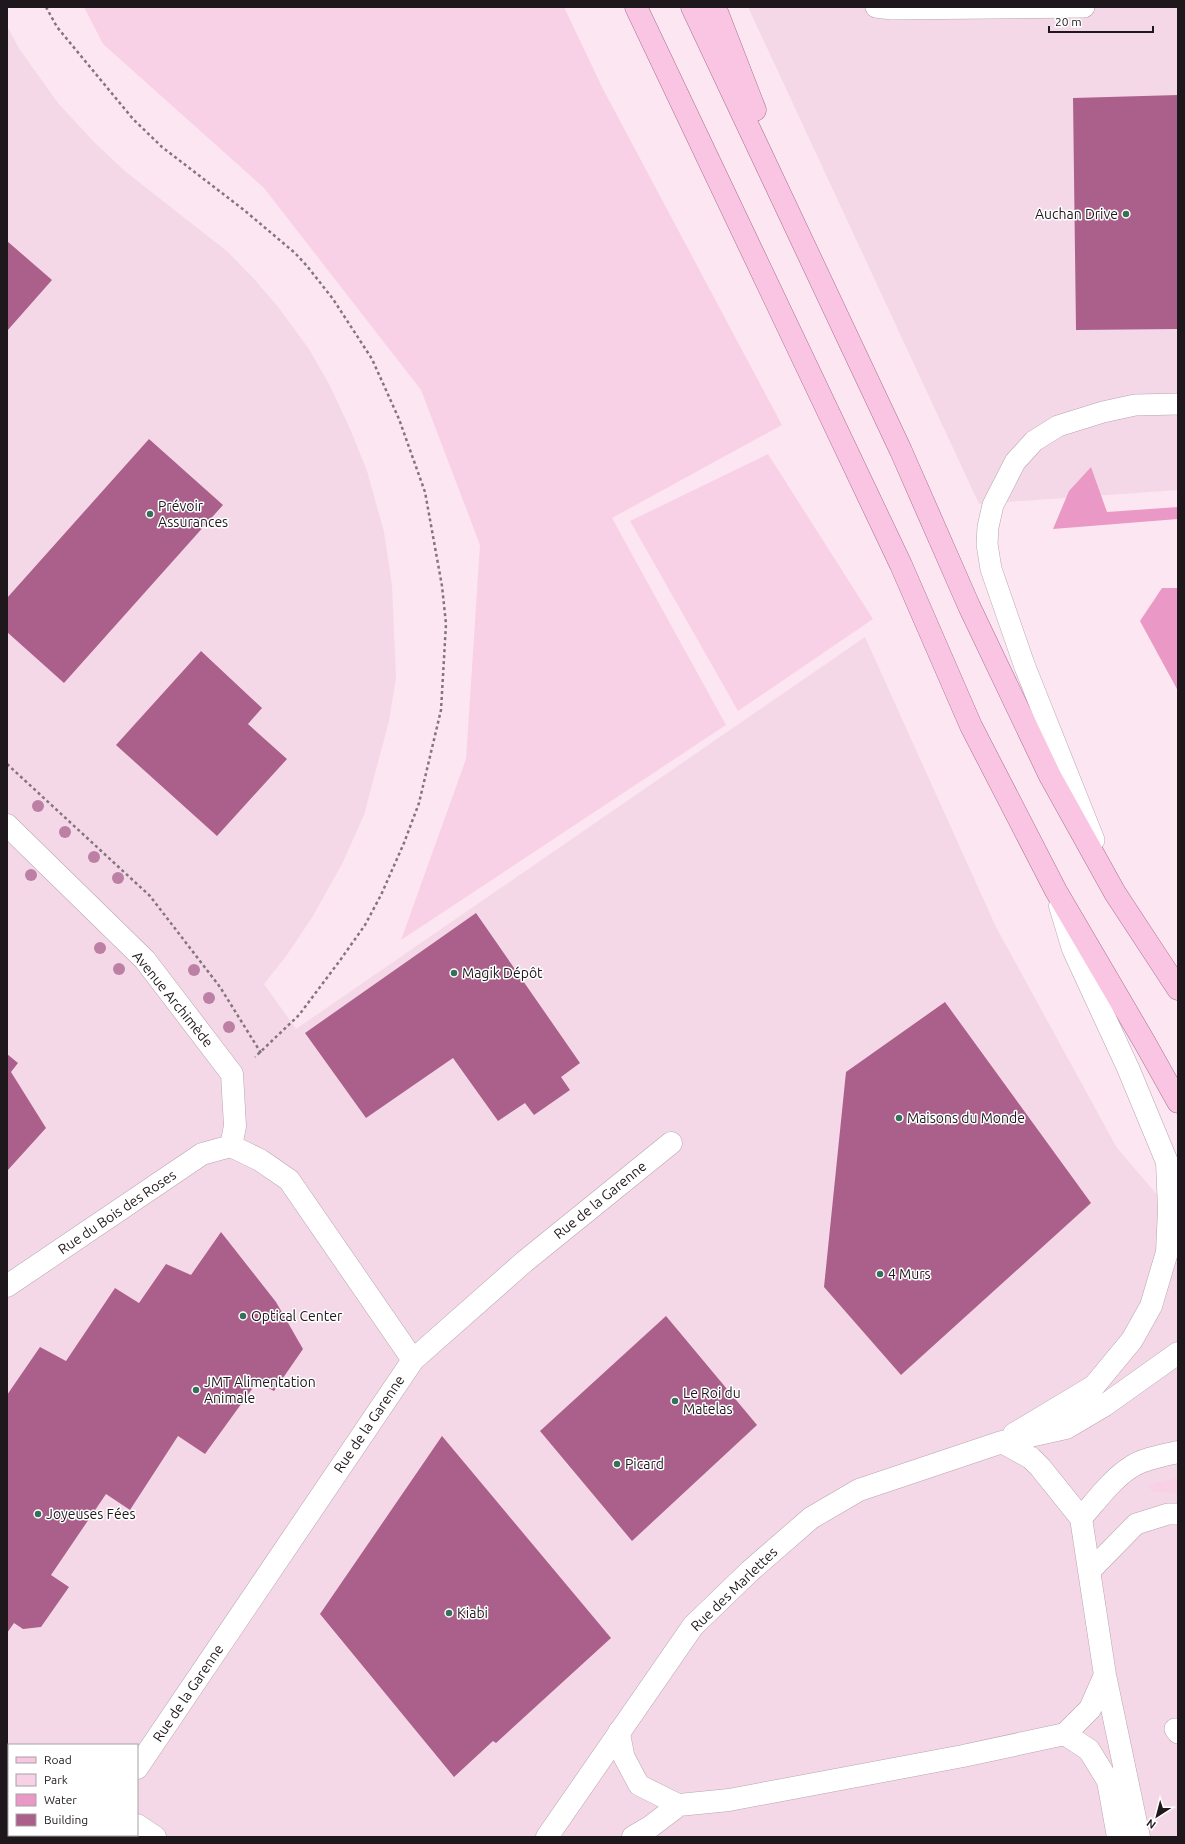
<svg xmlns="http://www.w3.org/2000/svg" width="1185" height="1844" viewBox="0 0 1185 1844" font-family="Ubuntu,sans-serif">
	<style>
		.built { fill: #f5d8e7; fill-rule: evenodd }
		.green { fill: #f9d1e6 }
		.water { fill: #ea99c6 }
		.building { fill: #ab608b }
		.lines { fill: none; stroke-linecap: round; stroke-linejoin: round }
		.lane-casing { stroke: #b8a4ae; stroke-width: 22 }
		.street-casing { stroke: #b8a4ae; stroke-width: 23 }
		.primary-casing { stroke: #aa6f91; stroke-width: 23 }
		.path { stroke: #83757c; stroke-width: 2.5; stroke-dasharray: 3 3; stroke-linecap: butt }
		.lane { stroke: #fff; stroke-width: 21 }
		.street { stroke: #fff; stroke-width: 22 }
		.primary { stroke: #fac5e3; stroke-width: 22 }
		.tree { fill: #bd80a5 }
		.poi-dot { fill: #377059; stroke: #fff; stroke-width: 1.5 }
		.labels { text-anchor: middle; stroke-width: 3; stroke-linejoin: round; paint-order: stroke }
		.poi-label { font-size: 14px; fill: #1e171b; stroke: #fff; text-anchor: start }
		.street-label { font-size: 14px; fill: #1e171b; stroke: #fff }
	</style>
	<rect width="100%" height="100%" fill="#fce6f1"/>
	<!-- built -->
	<path class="built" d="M748 7H1178V490L979 504Z
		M7 26 20 50 58 103 96 144 126 172 228 252 254 279 279 308 309 349 329 384 351 431 367 471 384 532 392 585 396 678 389 721 364 815 342 864 313 916 287 955 264 984 296 1029 865 637 996 927 1117 1148 1173 1213 1178 1211V1837H7ZM9 1745H137V1835H9Z"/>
	<!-- green -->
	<path class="green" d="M84 7H564L603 89 782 425 612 518 726 725 401 940 466 759 480 545 421 390 264 188 103 44Z
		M768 454 873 619 738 711 630 521Z
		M1178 1477V1493L1154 1492 1146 1486Z"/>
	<!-- water -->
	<path class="water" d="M1091 467 1107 512 1178 507V519L1053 529 1069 491Z
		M1162 588H1178V691L1140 621Z"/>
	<!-- building -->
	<path class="building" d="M1178 95V329L1076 330 1073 98Z
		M7 241 52 280 7 331Z
		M149 439 223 505 64 683 7 632V598Z
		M201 651 262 708 248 724 287 759 217 836 116 745Z
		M476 913 580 1063 561 1077 570 1090 534 1115 525 1103 498 1121 453 1058 366 1118 305 1033Z
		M945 1002 1091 1203 901 1375 824 1287 846 1072Z
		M7 1054 18 1063 11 1072 46 1128 7 1171Z
		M221 1232 276 1302 303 1349 274 1391 257 1382 205 1454 178 1436 130 1510 106 1494 51 1575 69 1587 41 1627 23 1629 14 1623 7 1633V1395L40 1347 66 1361 115 1288 139 1303 166 1264 191 1275Z
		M666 1316 757 1425 632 1541 540 1431Z
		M442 1436 611 1638 496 1743 493 1741 454 1777 320 1614Z"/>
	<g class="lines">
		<!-- lane casing -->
		<g class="lane-casing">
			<path id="lane" d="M876 7 892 9 1084 7
				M1094 840 1025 667 991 569 987 544 988 527 993 505 1015 462 1034 441 1058 426 1103 412 1135 405 1178 404
				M1090 1571 1136 1524 1168 1514H1178
				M1175 1729 1178 1733
				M619 1731 624 1757 639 1785 679 1805"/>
		</g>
		<!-- street casing -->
		<g class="street-casing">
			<path id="street" d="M7 825 145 960 232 1074 235 1126 231 1146
				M231 1146 260 1160 289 1180 413 1360
				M7 1286 202 1154 231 1146
				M1014 1434 1094 1386 1132 1340 1151 1306 1167 1252 1169 1210 1167 1162 1128 1068 1073 949 1060 906
				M1002 1442 1031 1458 1040 1467 1081 1518
				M1065 1734 1089 1750 1108 1781 1118 1837
				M1065 1734 1090 1709 1105 1675
				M137 1768 413 1360 524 1262 671 1143
				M137 1825 155 1837
				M91 1837 92 1835
				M547 1837 693 1626 750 1571 811 1518 859 1490 1002 1442 1066 1428 1105 1405 1178 1353
				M633 1837 650 1827 679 1805 729 1800 963 1756 1065 1734
				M1139 1837 1105 1675 1081 1518C1096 1501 1112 1479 1131 1467 1142 1459 1164 1455 1178 1452"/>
		</g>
		<!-- primary casing -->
		<g class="primary-casing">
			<path id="primary" d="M636 7 901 565 971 726 1056 891 1145 1043 1178 1102
				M692 7 901 451 969 606 1050 776 1115 893 1178 989
				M715 7 755 110"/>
		</g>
		<!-- path -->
		<path class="path" d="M46 7 57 27 133 119 162 147 244 210 295 253 307 266 333 299 372 359 399 419 425 492 442 586 446 624 441 710 419 803 404 843 381 895 365 925 341 959 299 1015 255 1057
			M7 764 150 896 220 987 261 1053"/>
		<!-- lane -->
		<use href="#lane" class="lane"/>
		<!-- street -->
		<use href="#street" class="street"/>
		<!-- primary -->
		<use href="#primary" class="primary"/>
	</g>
	<!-- trees -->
	<g class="tree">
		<circle cx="38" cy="806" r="6"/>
		<circle cx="65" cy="832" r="6"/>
		<circle cx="94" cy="857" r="6"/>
		<circle cx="31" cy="875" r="6"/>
		<circle cx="118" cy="878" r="6"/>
		<circle cx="100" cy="948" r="6"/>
		<circle cx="119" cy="969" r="6"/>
		<circle cx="194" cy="970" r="6"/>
		<circle cx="209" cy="998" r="6"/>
		<circle cx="229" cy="1027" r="6"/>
	</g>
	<!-- markers -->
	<g class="poi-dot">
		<circle cx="1126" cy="214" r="4"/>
		<circle cx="150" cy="514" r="4"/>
		<circle cx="454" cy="973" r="4"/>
		<circle cx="899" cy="1118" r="4"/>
		<circle cx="880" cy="1274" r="4"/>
		<circle cx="243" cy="1316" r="4"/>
		<circle cx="196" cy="1390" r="4"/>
		<circle cx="675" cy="1401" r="4"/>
		<circle cx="617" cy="1464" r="4"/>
		<circle cx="38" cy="1514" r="4"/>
		<circle cx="449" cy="1613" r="4"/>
	</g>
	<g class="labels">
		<!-- poi labels -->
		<g class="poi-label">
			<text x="1118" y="219" text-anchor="end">Auchan Drive</text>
			<text x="158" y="511">Prévoir<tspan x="158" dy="16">Assurances</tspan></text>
			<text x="462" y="978">Magik Dépôt</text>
			<text x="907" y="1123">Maisons du Monde</text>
			<text x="888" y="1279">4 Murs</text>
			<text x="251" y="1321">Optical Center</text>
			<text x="204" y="1387">JMT Alimentation<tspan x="204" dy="16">Animale</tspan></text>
			<text x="683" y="1398">Le Roi du<tspan x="683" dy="16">Matelas</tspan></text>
			<text x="625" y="1469">Picard</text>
			<text x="46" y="1519">Joyeuses Fées</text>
			<text x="457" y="1618">Kiabi</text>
		</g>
		<!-- street labels -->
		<g class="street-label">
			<text transform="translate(173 999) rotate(51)" y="5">Avenue Archimède</text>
			<text transform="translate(600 1200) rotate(-39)" y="5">Rue de la Garenne</text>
			<text transform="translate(117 1212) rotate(-34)" y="5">Rue du Bois des Roses</text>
			<text transform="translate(369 1424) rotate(-56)" y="5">Rue de la Garenne</text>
			<text transform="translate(734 1589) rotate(-44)" y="5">Rue des Marlettes</text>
			<text transform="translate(188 1693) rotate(-56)" y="5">Rue de la Garenne</text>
		</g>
	</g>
	<!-- border -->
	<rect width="1185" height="1844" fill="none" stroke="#1e171b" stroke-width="16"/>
	<!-- legend -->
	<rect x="8" y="1744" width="130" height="92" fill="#ffffff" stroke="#a5a2a4"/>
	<rect x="16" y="1757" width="20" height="6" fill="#fac5e3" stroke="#a5a2a4"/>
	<text x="44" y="1764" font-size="12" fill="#1e171b">Road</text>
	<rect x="16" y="1774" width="20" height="12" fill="#f9d1e6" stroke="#a5a2a4"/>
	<text x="44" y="1784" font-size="12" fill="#1e171b">Park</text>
	<rect x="16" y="1794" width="20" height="12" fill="#ea99c6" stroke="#a5a2a4"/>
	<text x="44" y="1804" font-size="12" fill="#1e171b">Water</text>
	<rect x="16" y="1814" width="20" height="12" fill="#ab608b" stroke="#a5a2a4"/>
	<text x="44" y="1824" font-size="12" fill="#1e171b">Building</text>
	<!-- north arrow -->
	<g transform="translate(1157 1816) rotate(216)" stroke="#ffffff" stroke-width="3" paint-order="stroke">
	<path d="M0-3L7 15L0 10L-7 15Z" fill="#1e171b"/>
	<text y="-6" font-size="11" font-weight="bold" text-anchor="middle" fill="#1e171b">N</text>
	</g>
	<!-- scale -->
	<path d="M1049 26v6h104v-6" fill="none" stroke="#1e171b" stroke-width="2"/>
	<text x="1055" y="26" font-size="12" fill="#1e171b" stroke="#ffffff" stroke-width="3" paint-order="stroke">20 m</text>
</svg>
